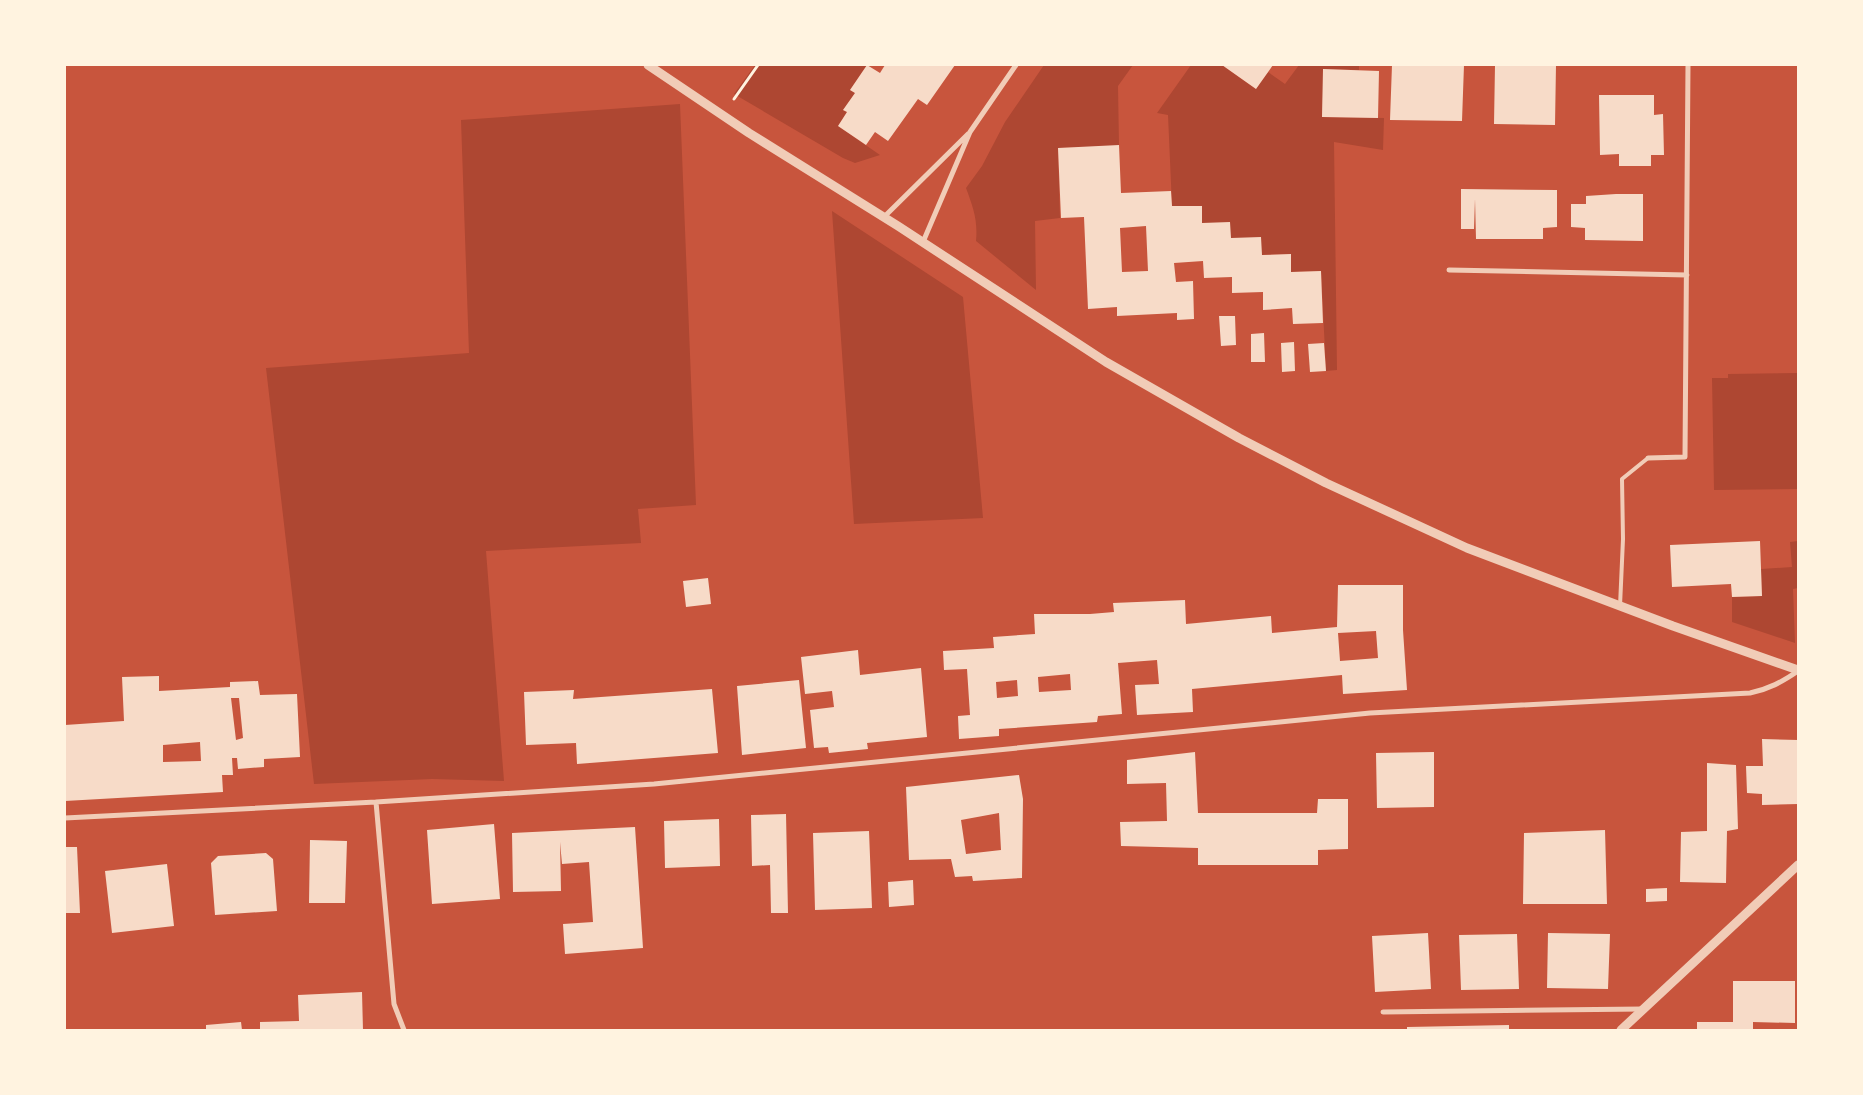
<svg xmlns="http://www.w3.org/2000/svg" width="1863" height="1095" viewBox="0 0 1863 1095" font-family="'Nunito Sans',sans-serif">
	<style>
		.green { fill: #ae4732 }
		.building { fill: #f7dbc8; fill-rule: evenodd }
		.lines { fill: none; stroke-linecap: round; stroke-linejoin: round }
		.path { stroke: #fff3e0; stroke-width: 3 }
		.service { stroke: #f1ccb7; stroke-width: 4 }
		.minor { stroke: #f1ccb7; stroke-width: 5 }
		.tertiary { stroke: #f1ccb7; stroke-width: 9 }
	</style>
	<rect width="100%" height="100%" fill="#c8553d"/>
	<!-- green -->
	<path class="green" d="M755 65H867L850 90 855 93 843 110 847 112 838 126 880 155 855 163 843 158 734 94Z
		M1044 65H1133L1118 86 1119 146 1058 148 1060 218 1035 221 1036 290 976 241C978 220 973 207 966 188L982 166 1005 122Z
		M1191 65H1222L1256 89 1268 72 1285 84 1299 65H1359V70L1324 69 1322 117 1384 118 1383 150 1334 142 1337 370 1326 371 1321 271 1291 272V254L1262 255 1202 223V206H1172L1168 115 1157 113Z
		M680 104 696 505 638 509 641 543 486 551 504 781 432 779 314 784 266 368 469 353 461 120Z
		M832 211 963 297 983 518 854 524Z
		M1798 373V489L1714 490 1712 378H1728V374Z
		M1798 541V588L1793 589 1795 643 1732 622V597L1762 596 1761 569 1792 567 1790 542Z"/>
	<!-- building -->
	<path class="building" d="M867 65 880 73 885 65H955L927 105 918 99 888 141 875 132 866 145 838 126 847 112 843 110 855 93 850 90Z
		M1222 65H1273L1256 89Z
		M1392 65H1464L1462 121 1390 120Z
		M1495 65H1556L1555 125 1494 124Z
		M1323 69 1379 71 1378 118 1322 117Z
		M1599 95H1654V115L1663 114 1664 155H1651V166H1619V154L1600 155Z
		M1119 145 1121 193 1171 191 1172 206H1202V223L1230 222 1231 238 1261 237 1262 255 1291 254V272L1321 271 1323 323 1293 324 1292 308 1263 310V292L1232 293V277L1204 278 1203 261 1174 263 1176 282 1193 281 1194 319 1177 320V313L1117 316V307L1088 309 1084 217 1061 218 1058 148ZM1146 226 1148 271 1122 272 1120 228Z
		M1461 189 1557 190V227L1543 228V239H1476L1475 199 1474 229H1461Z
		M1616 194H1643V241L1585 240V228L1571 227V204H1586V196Z
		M1219 316H1235L1236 345 1221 346Z
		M1264 333 1265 362H1251V334Z
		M1294 342 1295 371 1282 372 1281 343Z
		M1324 343 1326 371 1310 372 1308 344Z
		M1760 541 1762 596 1732 597 1731 584 1672 587 1670 545Z
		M708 578 711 604 686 607 683 581Z
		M1338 585H1403V630L1407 690 1343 694 1342 675 1192 689 1193 712 1137 715 1135 685 1159 684 1157 660 1118 663 1122 714 1098 716 1097 722 999 729V736L959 739 958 716 970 715 967 669 944 670 943 651 994 648 993 637 1035 634 1034 614H1090L1114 612 1113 603 1185 600 1186 624 1271 616 1272 633 1337 627ZM1376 631 1378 658 1340 661 1338 633ZM1070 674 1071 690 1039 692 1038 677ZM1017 680 1018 696 997 698 996 682Z
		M858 650 860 675 921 668 927 737 867 743 868 749 829 753 828 747 814 748 810 710 834 707 832 691 805 694 801 657Z
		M159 676V691L230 687V682L258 681 260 695 297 694 300 757 264 759V767L238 769 237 758H232L233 775H222L223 792 65 801V725L124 721 122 677ZM231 698H239L243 738 236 740ZM200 742 201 761 163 762V745Z
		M799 680 806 748 742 755 737 686Z
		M712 689 718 753 577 764 576 743 526 745 524 692 574 690 573 699Z
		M1762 739 1798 740V804L1762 805V794L1747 793 1746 766H1763Z
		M1195 752 1198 813H1317L1318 799H1348V849L1318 850V865H1198V848L1121 846 1120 822 1167 821 1166 783 1127 784V760Z
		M1434 752V807L1377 808 1376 753Z
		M1707 763 1736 765 1738 829 1727 831 1726 883 1680 882 1681 832 1707 831Z
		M1019 775 1023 799 1022 878 973 881 972 876 955 877 951 859 909 860 906 787ZM999 813 1001 850 966 854 961 820Z
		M786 814 788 913H771L770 865 752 866 751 815Z
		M719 819 720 866 665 868 664 821Z
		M494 824 500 899 432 904 427 830Z
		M635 827 643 948 565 954 563 924 593 922 589 862 562 864 560 842 561 891 513 892 512 833Z
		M1605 830 1607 904H1523L1524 833Z
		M869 831 872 908 815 910 813 833Z
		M310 840 347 841 345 903H309Z
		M65 847H77L80 913H65Z
		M266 853 273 859 277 911 215 915 211 863 218 856Z
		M167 864 174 926 112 933 105 871Z
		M913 880 914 905 889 907 888 882Z
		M1667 888V901L1646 902V889Z
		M1428 933 1431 989 1375 992 1372 936Z
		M1548 933 1610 934 1608 989 1547 988Z
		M1517 934 1519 989 1461 990 1459 935Z
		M1733 981H1795V1023L1753 1022V1030H1697V1022H1733Z
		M362 992 363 1030H260V1022L299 1021 298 995Z
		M241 1022 242 1030H206V1025Z
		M1509 1025V1030H1407V1027Z"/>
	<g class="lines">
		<!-- path -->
		<path class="path" d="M734 99 758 65"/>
		<!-- service -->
		<path class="service" d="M1620 606 1623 539 1622 479 1648 458"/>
		<!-- minor -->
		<path class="minor" d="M884 217 968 134
			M923 242 970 132 1016 65
			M1449 270 1687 275
			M1648 458 1685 457 1688 65
			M376 802 394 1004 404 1030
			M65 818 376 802 654 784 1370 713 1750 693C1769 689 1782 682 1798 671
			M1383 1012 1643 1009"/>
		<!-- tertiary -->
		<path class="tertiary" d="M648 65 749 133 898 226 1106 362 1239 438 1326 483 1467 548 1673 626 1798 670
			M1621 1030 1798 865"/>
	</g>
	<!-- border -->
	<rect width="1863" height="1095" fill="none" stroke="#fff3e0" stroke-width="132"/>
</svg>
